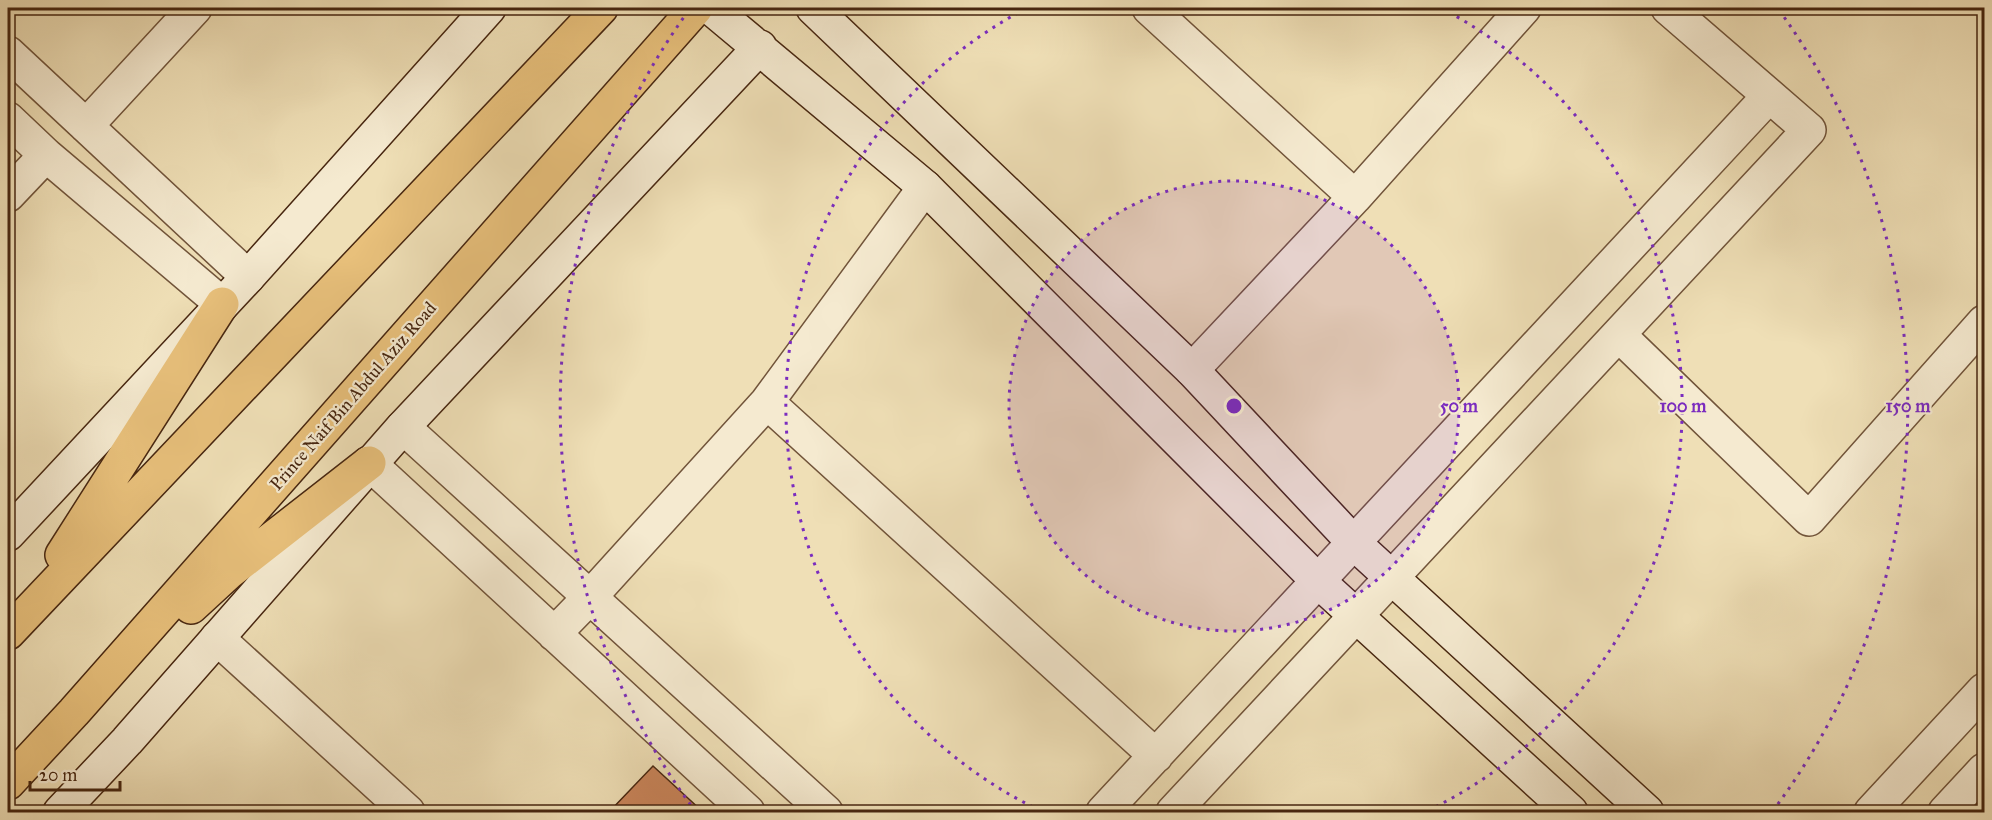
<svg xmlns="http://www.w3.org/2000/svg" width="1992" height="820" viewBox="0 0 1992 820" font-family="'IM FELL Great Primer',serif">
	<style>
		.building { fill: #ca855b; stroke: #472610; stroke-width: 1.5 }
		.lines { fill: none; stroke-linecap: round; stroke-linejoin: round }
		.minor-casing { stroke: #71543a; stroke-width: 36 }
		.secondary-casing { stroke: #472610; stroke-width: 36 }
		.trunk-casing { stroke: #472610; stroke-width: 36 }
		.minor { stroke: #f5ead0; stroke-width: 33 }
		.secondary { stroke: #f5ead0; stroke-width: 33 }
		.trunk { stroke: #e8c07b; stroke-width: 33 }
		.ring { fill: none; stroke: #7b2cbf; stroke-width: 3; stroke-dasharray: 3 6 }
		.labels { text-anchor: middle; stroke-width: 4.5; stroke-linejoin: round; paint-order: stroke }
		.street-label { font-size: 18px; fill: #472610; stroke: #f5ead0 }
		.centre { fill: #7b2cbf; stroke: #f5ead0; stroke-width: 3 }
		.ring-label { font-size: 18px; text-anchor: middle; font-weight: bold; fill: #7b2cbf; stroke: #f5ead0; stroke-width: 4.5; stroke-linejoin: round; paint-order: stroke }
	</style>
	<rect width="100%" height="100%" fill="#efdfb6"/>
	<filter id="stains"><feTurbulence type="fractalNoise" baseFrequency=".00333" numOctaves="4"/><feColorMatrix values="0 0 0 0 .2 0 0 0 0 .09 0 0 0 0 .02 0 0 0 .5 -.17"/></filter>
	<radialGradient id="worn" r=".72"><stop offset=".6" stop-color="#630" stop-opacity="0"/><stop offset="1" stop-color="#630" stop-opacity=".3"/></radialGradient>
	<!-- building -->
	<path class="building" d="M653 766 703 812H609Z"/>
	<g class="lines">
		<!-- minor casing -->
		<g class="minor-casing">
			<path id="minor" d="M1149 8 1355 197
				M8 53 248 277
				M8 119 46 155 222 304
				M86 126 195 8
				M8 195 46 155
				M1619 335 1809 519 1984 322
				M1192 370 1355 197 1524 8
				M767 402 1156 756
				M403 427 826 812
				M369 463 748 812
				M554 634 590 597 767 402 925 187
				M217 638 408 812
				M1103 812 1769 96
				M1173 812 1809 130 1668 8
				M1871 812 1984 690
				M1945 812 1984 770"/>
		</g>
		<!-- secondary casing -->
		<g class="secondary-casing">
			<path id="secondary" d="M711 8 925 187 1318 581 1571 812
				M813 8 1192 370 1354 543 1647 812
				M8 534 248 277 489 8
				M60 812 127 741 403 427 760 47"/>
		</g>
		<!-- trunk casing -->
		<g class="trunk-casing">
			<path id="trunk" d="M62 555 222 304
				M191 607 228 573 369 463
				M8 633 601 8
				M8 783 74 712 696 8"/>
		</g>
		<!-- minor -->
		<use href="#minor" class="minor"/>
		<!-- secondary -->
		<use href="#secondary" class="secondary"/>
		<!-- trunk -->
		<use href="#trunk" class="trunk"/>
	</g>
	<!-- distance rings -->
	<circle cx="1234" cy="406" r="225" fill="#7b2cbf" fill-opacity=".12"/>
	<g class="ring">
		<circle cx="1234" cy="406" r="225"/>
		<path d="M1041 811A449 449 0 0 1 1027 8M1441 8A449 449 0 0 1 1427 811"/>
		<path d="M696 812A674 674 0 0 1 689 10M1779 10A674 674 0 0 1 1772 812"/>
	</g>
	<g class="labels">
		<!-- street labels -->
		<g class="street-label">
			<text transform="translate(353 396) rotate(-49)" y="6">Prince Naif Bin Abdul Aziz Road</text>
		</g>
	</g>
	<circle cx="1234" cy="406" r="9" class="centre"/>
	<g class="ring-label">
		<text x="1459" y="412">50 m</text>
		<text x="1683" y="412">100 m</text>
		<text x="1908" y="412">150 m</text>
	</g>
	<!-- margin -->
	<rect width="1992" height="820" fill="none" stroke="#efdfb6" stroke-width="30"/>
	<rect x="9" y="9" width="1974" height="802" fill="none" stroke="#472610" stroke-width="3"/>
	<rect x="15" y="15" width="1962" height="790" fill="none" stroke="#472610" stroke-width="1.5"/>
	<!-- scale -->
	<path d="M30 781v9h90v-9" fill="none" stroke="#472610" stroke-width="3"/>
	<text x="39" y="781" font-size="18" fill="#472610" stroke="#f5ead0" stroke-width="4.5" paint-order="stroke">20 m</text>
	<rect width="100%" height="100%" filter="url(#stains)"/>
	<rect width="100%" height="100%" fill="url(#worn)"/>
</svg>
